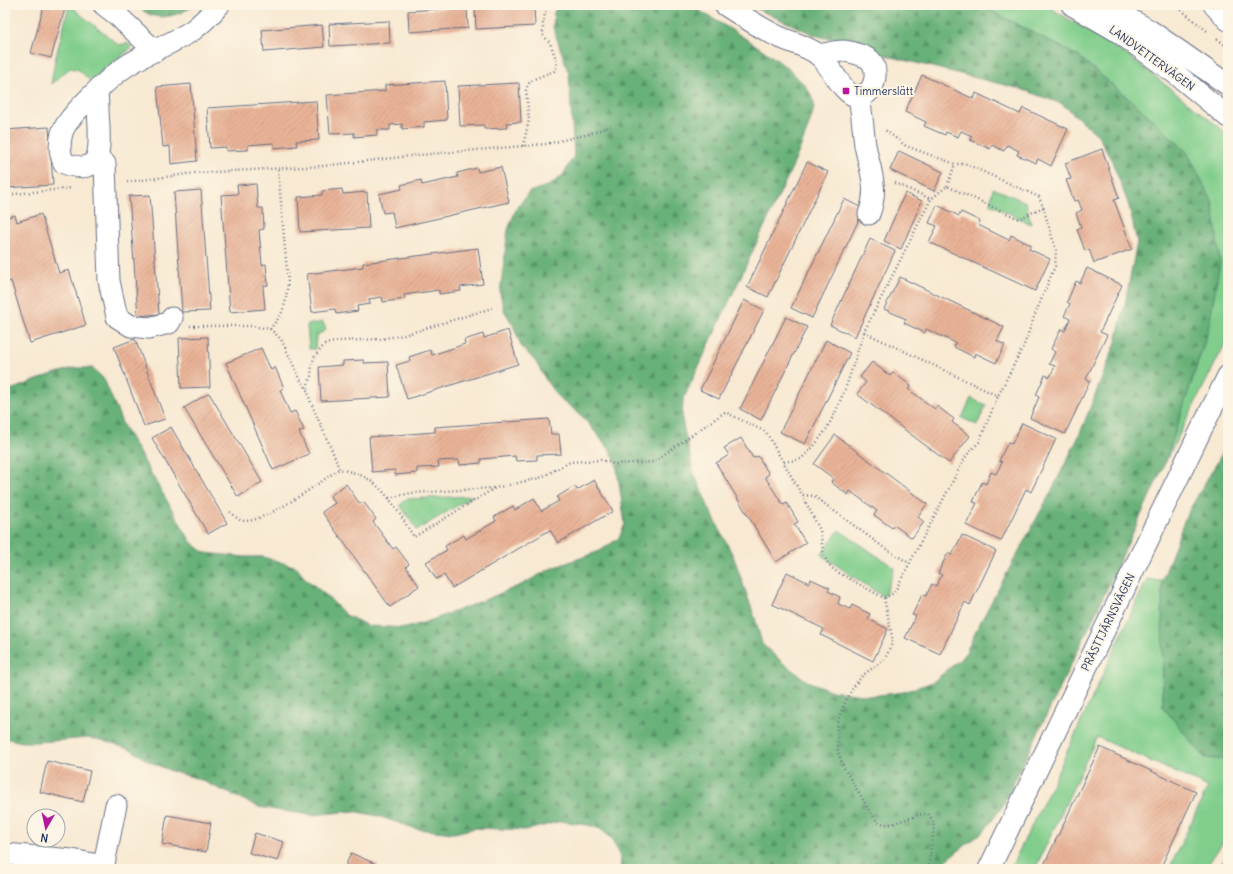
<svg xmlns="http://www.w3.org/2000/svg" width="1233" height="874" viewBox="0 0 1233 874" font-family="Delius,sans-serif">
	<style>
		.green { fill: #81ce8c; stroke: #4e7e75 }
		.forest { fill: url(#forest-firs); stroke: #42706b }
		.building { fill: url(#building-hatch) }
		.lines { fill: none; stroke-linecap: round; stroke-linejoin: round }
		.minor-casing { stroke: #687087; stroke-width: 23 }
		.path { stroke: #687087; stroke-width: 2.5; stroke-dasharray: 1 3; stroke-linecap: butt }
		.minor { stroke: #fff; stroke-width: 21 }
		.poi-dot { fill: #b5179e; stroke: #fcf5e5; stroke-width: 1.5 }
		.labels { text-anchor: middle; stroke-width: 4; stroke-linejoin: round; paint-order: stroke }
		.street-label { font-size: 11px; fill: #1b2f5e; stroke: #fcf5e5 }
		.poi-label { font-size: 11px; fill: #1b2f5e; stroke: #fcf5e5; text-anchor: start }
	</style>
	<defs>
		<pattern id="forest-firs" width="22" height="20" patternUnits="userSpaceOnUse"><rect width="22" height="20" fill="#68b178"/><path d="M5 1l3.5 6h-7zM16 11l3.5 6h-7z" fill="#559066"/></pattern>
		<pattern id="building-hatch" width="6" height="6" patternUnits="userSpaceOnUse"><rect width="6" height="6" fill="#e9b397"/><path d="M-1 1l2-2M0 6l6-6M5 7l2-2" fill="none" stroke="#c79a85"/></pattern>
	</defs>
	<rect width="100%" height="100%" fill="#fcf5e5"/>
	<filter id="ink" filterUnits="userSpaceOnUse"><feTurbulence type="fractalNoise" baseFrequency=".025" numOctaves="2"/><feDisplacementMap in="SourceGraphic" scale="8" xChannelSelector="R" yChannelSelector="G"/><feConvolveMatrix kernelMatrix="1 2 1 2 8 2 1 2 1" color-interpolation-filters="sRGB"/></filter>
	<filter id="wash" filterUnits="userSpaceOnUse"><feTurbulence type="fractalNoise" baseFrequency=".012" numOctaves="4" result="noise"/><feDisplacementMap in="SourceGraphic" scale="16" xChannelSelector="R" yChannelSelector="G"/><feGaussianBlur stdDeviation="0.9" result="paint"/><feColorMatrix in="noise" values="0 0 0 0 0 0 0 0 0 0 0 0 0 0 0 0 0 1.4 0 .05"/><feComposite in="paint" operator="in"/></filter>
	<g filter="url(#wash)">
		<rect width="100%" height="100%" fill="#f8e9d2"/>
		<!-- green -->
		<path class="green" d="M69 5H76L75 10 119 45 127 43 132 47 123 55 103 70 92 83 79 70 70 68 51 84 55 60Z
			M980 5H1046L1130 57 1228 134V338L1165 463 1208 331 1187 152 1142 110 1078 56Z
			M993 188 1026 202 1031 224 990 204Z
			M323 322 326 330 316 336 315 349H309L307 325Z
			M971 398 986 406 977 425 962 418Z
			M473 496 417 530 400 505 407 499Z
			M839 530 895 568 884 597 821 555Z
			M1147 579 1162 581 1163 707 1205 757 1228 760V837L1223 842 1205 869H1169L1208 787 1097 737 1035 869H1010L1048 793Z"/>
		<!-- forest -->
		<path class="forest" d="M137 5H195C177 17 153 24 137 5Z
			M557 5H687L700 11C726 27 811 73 814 104 815 114 799 150 795 161L683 400 682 420 693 471 708 506 734 558 756 621 762 644 783 663 807 681 832 691 871 696 904 692 933 682 964 656 981 621 1052 490 1079 436 1116 342 1126 299 1137 242 1129 206 1112 161 1098 135 1062 104 1021 89 892 57 815 35 748 5H980L1078 56 1142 110 1187 152 1213 203 1220 263 1208 331 1165 463 1093 619 1002 807 984 831 935 869H621L619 853 612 839 601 829 588 825 561 821 528 830 475 828 454 833 417 829 378 816 353 811 312 815 283 811 259 807 196 778 171 771 148 761 132 750 114 744 89 738 38 742H22L5 738V392L50 375 74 368H92L104 379 123 425 191 542 205 553 245 557H263L297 567 305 578 329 598 346 615 368 626 406 628 423 623 467 607 521 585 550 569 600 551 619 538 625 524 616 462 610 450 582 416 557 396 547 382 536 362 521 346 513 325 504 310 500 293 508 230 516 209 529 192 550 185 563 175 574 156 569 74 553 27 554 13Z
			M1228 443V760L1205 758 1163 707 1162 581 1186 516Z"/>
		<g id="blocks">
			<!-- building -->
			<path class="building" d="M44 5H66L51 58 31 53Z
				M523 5H534L535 26 476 29 475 8Z
				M467 7 468 28 409 32 408 11Z
				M389 21 390 43 330 46 329 24Z
				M322 25 324 47 264 52 262 30Z
				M922 75 974 99 976 93 1020 114 1023 108 1068 129 1051 166 1038 159 1036 163 1017 155 1019 151 1007 145 1004 151 992 145 990 149 970 140 972 136 961 131 958 137 946 132 945 135 924 126 926 122 905 112Z
				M445 81 447 120 424 122V127L402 129V124L390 125V130H377V135L354 137V133L330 134 327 95 385 91V85Z
				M519 83 521 122 506 123 507 128 484 129V125L460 126 458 86Z
				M191 84 197 161 171 164 170 146 163 147 157 87Z
				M316 101 319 140 296 141 297 146 274 148V143L248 145V150L226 151V147L210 148 207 108Z
				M49 127 53 185 5 188V130Z
				M1102 149 1119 198 1114 200 1132 249 1094 263 1089 249 1085 251 1077 229 1081 227 1076 213 1082 210 1078 200 1074 201 1066 180 1071 179 1065 163Z
				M899 151 943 172 934 191 890 170Z
				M807 162 828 172 768 297 747 287Z
				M501 167 509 202 395 228 392 212 383 213 379 194 402 189 401 185 421 180 422 185 458 177 457 173 477 168 478 172Z
				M256 184 258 208H263L264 229 259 230 262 265 266 264 268 285 263 286 265 309 230 312 221 195 238 194 237 185Z
				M342 189 343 194 367 192 369 228 300 232 298 197 322 195V191Z
				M201 190 210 311 182 312 174 192Z
				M905 193 922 201 901 249 884 241Z
				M150 195 159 314 138 316 129 196Z
				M844 199 864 209 812 318 791 308Z
				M937 205 959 216 961 212 980 221 978 225 1009 240 1011 235 1031 245 1029 249 1050 259 1035 291 929 242 937 226 929 223Z
				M41 214 59 273 69 270 86 325 30 343 11 281 5 283V218L15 215 17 222Z
				M870 239 895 251 855 337 830 325Z
				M478 248 483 284 460 287 461 291 439 294V290L404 295 405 299 383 302 382 297 369 299 370 304 357 306 358 311 336 314 335 309 312 312 307 274 363 267V263Z
				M1087 268 1122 285 1100 332 1107 335 1086 379 1090 381 1065 434 1030 418 1039 397 1036 395 1045 375 1050 377 1055 366 1049 364 1055 352 1051 349 1061 329 1065 331 1070 319 1064 316 1070 304 1067 302 1076 281 1080 283Z
				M900 277 1004 327 997 341 1005 345 996 363 975 353 974 357 954 347 956 343 926 329 925 333 904 323 906 319 884 309Z
				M744 300 764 310 719 399 700 390Z
				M786 317 807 327 761 420 740 409Z
				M508 330 518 364 407 399 396 365 410 361 409 357 430 350 432 355 465 344 464 340 483 334 484 338Z
				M208 337 210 387 181 388 179 338Z
				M135 339 165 419 144 426 114 347Z
				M826 340 850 353 805 444 780 432Z
				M261 348 271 370 275 367 284 388 280 390 290 413 295 411 304 430 299 432 309 454 273 470 226 363Z
				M364 360V363L388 362 390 397 321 401 319 367 343 365V361Z
				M872 362 890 376 893 372 911 386 908 389 935 409 937 406 954 419 952 422 970 436 949 463 857 394 866 382 860 377Z
				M209 393 262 482 238 497 184 408Z
				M549 419 551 434H559L561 454 537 455V460L516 461 515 456 481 459V463L460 465 459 460 438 461 439 467 417 468V473L395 475V470L372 472 369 437 435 432V427Z
				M1022 423 1056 439 1031 492 1026 489 1001 541 966 525 977 503 973 502 982 482 986 484 991 472 996 474 1002 462 999 461 1008 442 1012 444Z
				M171 427 227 523 208 534 152 438Z
				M835 435 927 504 918 517 924 522 912 538 894 525 892 528 874 515 877 511 850 491 848 495 831 482 833 478 814 464Z
				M741 438 753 458 758 456 769 474 765 477 783 505 787 503 798 522 794 524 806 543 776 562 716 463 729 455 724 448Z
				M594 480 613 511 558 543 550 530 452 588 444 575 436 579 426 562 447 550 445 546 464 535 466 539 496 521 494 517 513 506 515 510 534 498 541 511 559 501 557 497 575 486 577 490Z
				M346 484 360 504 363 501 376 519 373 522 393 549 396 547 409 564 406 567 419 586 390 607 322 512 335 503 330 496Z
				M962 535 996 551 970 605 965 602 940 654 905 638 916 616 912 615 922 595 926 596 932 584 936 586 942 575 938 573 948 553 952 555Z
				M787 572 809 583 811 579 830 588 828 591 840 597 838 604 850 609 852 605 870 614 868 619 888 629 873 661 821 635 824 629 772 604Z
				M1100 747 1196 792 1160 869H1042Z
				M47 761 90 771 83 802 40 792Z
				M167 815 211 823 206 852 162 844Z
				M255 833 284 842 278 861 249 853Z
				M351 853 378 865 376 869H344Z
				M1228 857V869H1218Z"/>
		</g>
	</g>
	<g filter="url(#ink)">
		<use href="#blocks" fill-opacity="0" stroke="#687087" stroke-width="1"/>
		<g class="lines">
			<!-- minor casing -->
			<g class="minor-casing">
				<path id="minor" d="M104 5 117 15 155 51
					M725 5C742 16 759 27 777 36 790 42 807 46 819 55 830 65 844 96 857 96 874 97 880 72 871 61 867 56 849 51 843 51 835 51 826 54 818 55
					M1072 5 1117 31 1176 74 1228 117
					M1104 5 1149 30 1228 85
					M1214 5 1228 20
					M97 91C98 103 98 114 99 126 100 154 100 176 64 163 59 153 59 144 62 133 67 116 112 75 128 65 148 52 172 44 193 30 202 23 211 14 219 5
					M859 97C862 113 863 129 865 145 870 171 879 188 869 214
					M97 158 105 164 109 281 117 317 131 326 149 328 169 323 172 318
					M5 854 72 860 103 866
					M103 869 116 805
					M989 869 1203 426 1228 376"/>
			</g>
			<!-- path -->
			<path class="path" d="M1175 5 1207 31
				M1217 39 1228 47
				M523 146 529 120 526 90 528 84 534 79 554 71 557 66 556 59 550 43 543 35V23L547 5
				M127 182 195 173 323 166 419 155 546 144 589 134 611 126
				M895 183 931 199
				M947 186 955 164
				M5 195 72 188
				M190 326H252L270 329 281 315 285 304 288 283 278 169
				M270 329 281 339 302 383C309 389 308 397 312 405 321 427 332 447 339 469 346 471 354 472 360 475 386 486 399 514 414 537L495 488 540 478 570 462 601 460 614 464 653 462 725 412 766 432 802 495 820 530 823 551 827 562 834 570 884 598 894 593 966 456 979 442 998 396 1024 345 1034 317 1055 266 1056 250 1043 207 1039 197 966 164H955L906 146 885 130
				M864 332 998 396
				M307 388 311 376 312 364 315 356 325 344 340 341 380 339 404 335 492 308
				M784 462 801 459 814 446 826 430 836 411 847 384 864 332 931 199 947 186 1019 219 1043 207
				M803 495 814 496 883 547 909 563
				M389 498 411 493 494 488
				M230 512C233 514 236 518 240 520 259 528 322 481 339 469
				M884 598 893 641 885 659 863 675 854 686 845 702 839 717 837 727 838 752 844 768 872 815 878 822 884 824H891L922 814H928L932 819 934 827 928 869"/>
			<!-- minor -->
			<use href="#minor" class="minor"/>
		</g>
	</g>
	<!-- markers -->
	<rect class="poi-dot" x="842" y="87" width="8" height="8" rx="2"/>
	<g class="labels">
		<!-- street labels -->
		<g class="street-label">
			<text transform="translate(1152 58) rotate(36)" y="4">LANDVETTERVÄGEN</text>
			<text transform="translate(1108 622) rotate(-64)" y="4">PRÄSTTJÄRNSVÄGEN</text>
		</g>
		<!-- poi labels -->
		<g class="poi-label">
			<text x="854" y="95">Timmerslätt</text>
		</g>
	</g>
	<!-- margin -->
	<rect width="1233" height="874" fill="none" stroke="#fcf5e5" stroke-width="20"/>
	<!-- north arrow -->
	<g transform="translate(46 828) rotate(189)"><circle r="19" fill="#fcf5e5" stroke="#a2a6af"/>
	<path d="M0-3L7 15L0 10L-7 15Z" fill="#b5179e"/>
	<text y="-6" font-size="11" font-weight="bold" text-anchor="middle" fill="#1b2f5e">N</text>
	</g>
</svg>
